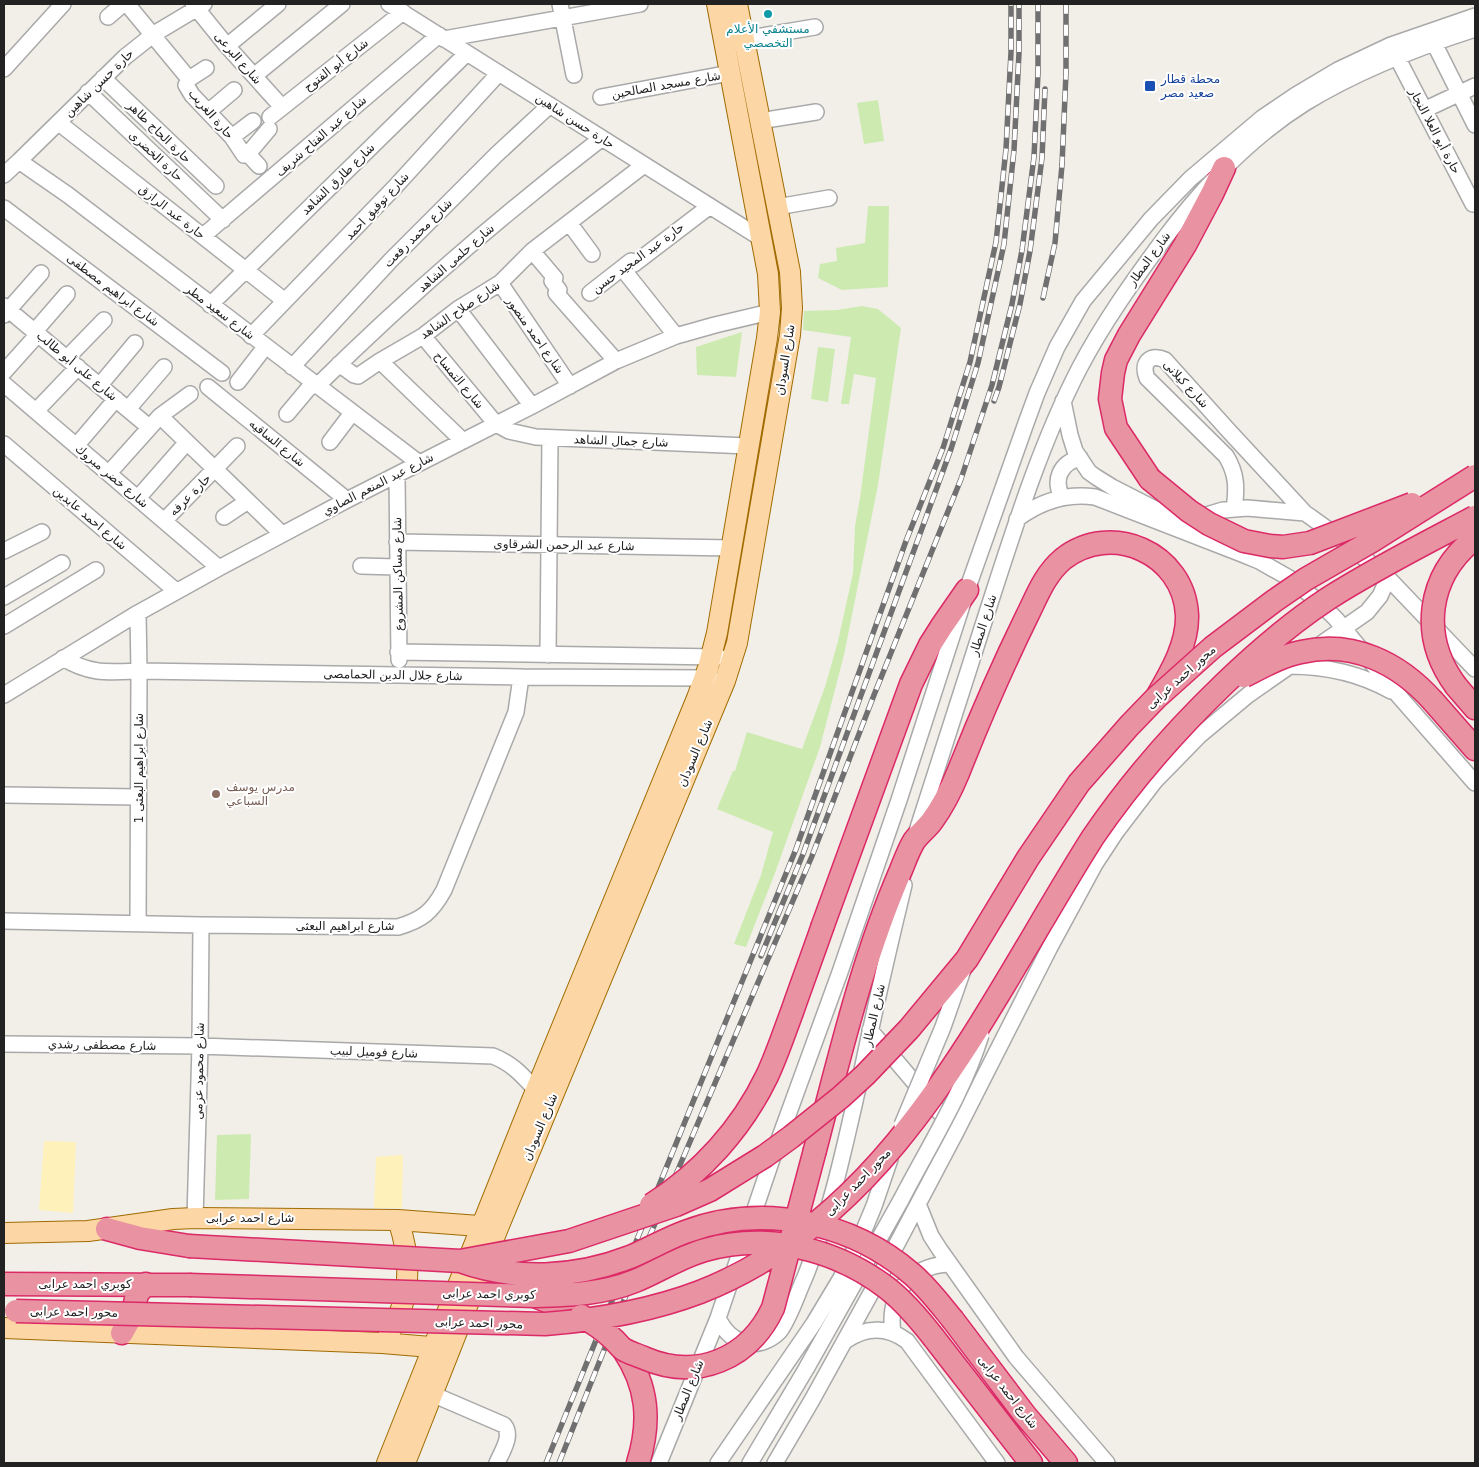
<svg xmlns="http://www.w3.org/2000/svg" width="1479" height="1467" viewBox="0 0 1479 1467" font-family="'DejaVu Sans','Noto Naskh Arabic',sans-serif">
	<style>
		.grass { fill: #cdebb0 }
		.sand { fill: #fff1ba }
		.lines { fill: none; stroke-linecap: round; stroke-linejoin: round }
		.minor-casing { stroke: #a9a9a9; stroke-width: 18 }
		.major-casing { stroke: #a06b00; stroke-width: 22 }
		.highway-casing { stroke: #dc2a67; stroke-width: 25 }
		.minor { stroke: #fff; stroke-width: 15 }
		.major { stroke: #fcd6a4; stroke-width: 20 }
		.highway { stroke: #e892a2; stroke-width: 22 }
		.rail-casing { stroke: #707070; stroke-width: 5.5 }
		.rail { stroke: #fff; stroke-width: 4; stroke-dasharray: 11; stroke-linecap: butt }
		.minor-bridge-casing { stroke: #a9a9a9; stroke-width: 18; stroke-linecap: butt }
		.highway-bridge-casing { stroke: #dc2a67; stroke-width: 25; stroke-linecap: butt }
		.minor-bridge { stroke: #fff; stroke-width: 15 }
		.highway-bridge { stroke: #e892a2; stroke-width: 22 }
		.culture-dot { fill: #0f9aa8; stroke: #fff; stroke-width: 2 }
		.transit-dot { fill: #1a4fb4; stroke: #fff; stroke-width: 2 }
		.education-dot { fill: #8d6e63; stroke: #fff; stroke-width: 2 }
		.labels { text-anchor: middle; stroke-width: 4; stroke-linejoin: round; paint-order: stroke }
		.culture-label { font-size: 12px; fill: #0d838f; stroke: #fff }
		.street-label { font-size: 12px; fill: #222; stroke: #fff }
		.transit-label { font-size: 12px; fill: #164399; stroke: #fff; text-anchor: start }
		.education-label { font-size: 12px; fill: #785e54; stroke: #fff; text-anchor: start }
	</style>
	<rect width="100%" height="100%" fill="#f2efe9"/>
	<!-- grass -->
	<path class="grass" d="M878 100 884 141 864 144 857 103Z
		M868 206H889L888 287 842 290 818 278 820 264 837 261 836 248 865 243Z
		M862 306 878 309 901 328 878 485 844 655 820 747 775 873 746 947 734 944 761 875 773 832 717 809 733 771H735L747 732 802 749 825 687 838 641 853 573 855 526 860 498 876 378 854 374 849 404H841L851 337 803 330 804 311 837 310Z
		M742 332 736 377 697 375 696 347Z
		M818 347 835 349 828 402 811 399Z
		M251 1134 249 1199 215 1200 217 1135Z"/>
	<!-- sand -->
	<path class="sand" d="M44 1141 76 1142 73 1213 39 1210Z
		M403 1155 402 1208H374L376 1157Z"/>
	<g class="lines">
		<!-- minor casing -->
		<g class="minor-casing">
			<path id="minor" d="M127 4 189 79 186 85 192 95 232 137 244 155 248 154 259 166
				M193 4 227 46 282 107
				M389 4 762 239
				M560 4 574 75
				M108 17 123 4
				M444 39 640 4
				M744 39 815 27
				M1434 43 1475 125
				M227 46 278 4
				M1397 57 1473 204
				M4 69 63 4
				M254 76 342 4
				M103 78 216 186
				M189 79 206 68
				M88 92 223 220
				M601 97 730 73
				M1424 110 1475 86
				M208 112 234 90
				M270 117 403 12
				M760 121 816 112
				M59 123 285 301
				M232 137 253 121
				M248 154 269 129
				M19 161 68 195 419 463
				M4 175 19 161 125 57 154 34 204 4
				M777 207 829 198
				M4 208 222 373
				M570 224 592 254
				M203 236 439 35
				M532 251 555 278 552 281 559 290 556 293 616 361
				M622 268 676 336
				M500 283 570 386
				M590 293 631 261 634 264 710 206
				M210 305 467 53
				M4 306 149 427
				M458 309 532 406
				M4 315 41 273
				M35 331 67 294
				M251 336 394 188 499 73
				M423 336 496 424 509 431 536 437 748 446
				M67 358 104 320
				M380 361 463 441
				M339 364 354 375 358 376 380 361 423 336 458 309 500 283 532 251 644 165
				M292 367 392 259 496 155 550 105
				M4 372 38 334
				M238 382 265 347
				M4 384 219 568
				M100 385 135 343
				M317 386C407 297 502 215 602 138
				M208 387 347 500
				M1063 401 1070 435 1075 451 1089 472 1096 477 1112 487 1153 508 1175 517 1190 520 1223 510 1247 508 1305 513 1340 538 1388 578 1475 669
				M128 409 164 367
				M36 411 78 367
				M287 414 313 383
				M160 416 282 534
				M330 442 352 413
				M4 444 176 591
				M76 446 116 399
				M109 473 160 416 190 394
				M397 475 399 660
				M1062 497C1053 480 1060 463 1080 458
				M138 498 187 442
				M1234 509C1237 488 1237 474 1226 456L1147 378C1141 363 1150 353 1165 360L1228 430 1305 513
				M224 517 248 501
				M1017 519C1041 501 1066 493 1095 497L1242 554 1259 561 1291 579 1320 603 1336 619 1398 695 1475 783
				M164 521 237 446
				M397 542 731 548
				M4 551 42 532
				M361 566 397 567
				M4 597 62 563
				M138 613 139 671 138 923
				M4 626 96 570
				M398 652 719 657
				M548 655 550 438
				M63 658C91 675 109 672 139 671L521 677 704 678 714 680
				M1289 666C1326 666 1359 673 1391 691
				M4 695 138 613 219 568 347 500 532 406 616 361 676 336 715 325 770 312
				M4 795 138 797
				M916 834C942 755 967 676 992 597 1017 520 1042 441 1079 369 1103 323 1133 281 1164 239 1203 187 1249 138 1305 103 1357 71 1416 48 1475 29
				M4 921 201 925 398 927C422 920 432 912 444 890L516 712 521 677
				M870 1030 952 1127
				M4 1044 200 1046 493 1056C513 1064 522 1075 536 1090
				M918 1204 931 1236 940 1250 1016 1357 1107 1463
				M195 1218 200 1046 201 925
				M718 1318C724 1331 733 1341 748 1343 759 1345 771 1340 779 1332 789 1320 798 1292 805 1277 832 1210 846 1140 862 1070 875 1008 889 947 904 885
				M893 1333C887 1294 910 1266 949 1264
				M845 1341C865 1327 887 1326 907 1341L997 1463
				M432 1394 504 1425C513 1436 502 1451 497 1463
				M659 1463 718 1318 773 1156 840 972 899 800 967 590 1026 423 1037 393 1057 347 1083 301 1151 219 1191 178 1262 118 1296 95 1338 70 1391 45 1475 16
				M718 1463 814 1323 841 1278 864 1230 874 1206 890 1159
				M750 1463 806 1369 901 1200
				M775 1463 812 1400 871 1293 956 1132 1050 947 1095 864 1116 832 1155 781 1200 735 1248 695 1367 612 1380 596 1388 578"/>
		</g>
		<!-- major casing -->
		<g class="major-casing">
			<path id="major" d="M4 1233 88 1231 173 1219 195 1218 398 1220 493 1227
				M4 1328 382 1343 443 1348
				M389 1333C412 1298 411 1258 398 1220
				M387 1463 536 1090 697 698 708 668 717 633 767 338 770 312 768 274 717 4
				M405 1463 498 1228 725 681 737 643 790 335 792 308 790 272 737 4"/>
		</g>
		<!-- highway casing -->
		<g class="highway-casing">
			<path id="highway" d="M1150 479 1116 428 1110 399 1113 373 1116 360 1129 335 1185 245 1212 194 1224 168
				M1456 686 1475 708
				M1433 701 1475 749
				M823 925 911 684 930 645 942 626 967 590
				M815 1150C840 1055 862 960 901 870 905 860 909 849 914 841 919 834 927 828 932 821 943 806 951 790 958 773 979 720 1002 667 1027 616 1037 596 1045 574 1063 559 1111 521 1184 553 1187 615 1188 643 1172 671 1158 695
				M107 1229 140 1238 189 1246
				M4 1284 189 1285
				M535 1296 568 1310
				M953 1320 1025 1415 1066 1463
				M122 1333 133 1313 137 1294 146 1284
				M934 1338 1031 1463
				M623 1349C648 1386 651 1421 638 1463"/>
		</g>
		<!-- minor -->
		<use href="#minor" class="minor"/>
		<!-- major -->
		<use href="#major" class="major"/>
		<!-- highway -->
		<use href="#highway" class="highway"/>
		<!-- rail casing -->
		<g class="rail-casing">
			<path id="rail" d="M1043 298 1055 243 1062 165 1066 73V4
				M994 401 999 387 1020 304 1030 251 1042 158 1045 89
				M761 956 803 854 951 449 978 363 1004 244 1014 150 1019 53V4
				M546 1463 796 849 906 541 943 448 970 362 996 242 1006 149 1011 52V4
				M559 1463 648 1240 812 856 874 695 961 479 992 385 1012 304 1022 250 1034 157 1038 73V4"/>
		</g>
		<!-- rail -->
		<use href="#rail" class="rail"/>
		<!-- minor-bridge casing -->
		<g class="minor-bridge-casing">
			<path id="minor-bridge" d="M902 1125 943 1027 963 970
				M901 1200C929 1146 963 1093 981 1035"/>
		</g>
		<!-- highway-bridge casing -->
		<g class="highway-bridge-casing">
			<path id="highway-bridge" d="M1150 479 1189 511 1209 524 1244 541 1270 546 1283 547 1310 543 1412 504
				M1244 676C1262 667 1281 656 1301 652 1353 640 1399 663 1433 701
				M1456 686C1419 636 1427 576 1475 538
				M651 1205C701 1174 742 1128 767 1076 777 1055 784 1033 792 1012 802 983 813 954 823 925
				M189 1246 460 1261C515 1281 576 1278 630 1257 649 1249 666 1239 685 1232 762 1203 851 1221 913 1275 928 1288 940 1304 953 1320
				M460 1261 569 1241 676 1205 710 1190 765 1156 791 1137 841 1097 865 1075 909 1029 967 959 1028 858 1079 783 1129 726 1156 698 1213 647 1274 601 1306 579 1372 541 1475 476
				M189 1285 535 1296C570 1295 603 1294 635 1281 659 1271 680 1257 705 1250 767 1232 836 1249 887 1288 905 1302 920 1320 934 1338
				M16 1311 545 1324C597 1320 650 1311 700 1292 897 1215 987 1004 1093 837 1132 780 1174 732 1224 684 1256 653 1291 623 1329 598 1376 568 1426 543 1475 517
				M581 1316C592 1322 603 1329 612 1338 616 1341 619 1346 623 1349 629 1353 638 1355 644 1358 697 1381 749 1359 773 1308L815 1150"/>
		</g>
		<!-- minor-bridge -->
		<use href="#minor-bridge" class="minor-bridge"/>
		<!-- highway-bridge -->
		<use href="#highway-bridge" class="highway-bridge"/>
	</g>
	<!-- markers -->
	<circle class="culture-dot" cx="768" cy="14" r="5"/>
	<rect class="transit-dot" x="1144" y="80" width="12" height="12" rx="2.5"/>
	<circle class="education-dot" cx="216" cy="794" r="5"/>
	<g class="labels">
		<!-- culture labels -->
		<g class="culture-label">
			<text x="768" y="33">مستشفي الأعلام<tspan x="768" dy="14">التخصصي</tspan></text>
		</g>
		<!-- street labels -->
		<g class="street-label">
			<text transform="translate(238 58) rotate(49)" y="4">شارع البرعى</text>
			<text transform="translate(336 65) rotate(-38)" y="4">شارع أبو الفتوح</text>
			<text transform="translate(99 83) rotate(-44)" y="4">حارة حسن شاهين</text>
			<text transform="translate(666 85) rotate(-10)" y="4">شارع مسجد الصالحين</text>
			<text transform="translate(211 114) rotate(49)" y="4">حارة الغريب</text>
			<text transform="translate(575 121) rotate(33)" y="4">حارة حسن شاهين</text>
			<text transform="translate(1435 131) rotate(62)" y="4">حارة أبو العلا النجار</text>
			<text transform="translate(159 132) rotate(44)" y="4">حارة الحاج طاهر</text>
			<text transform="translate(321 136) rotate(-41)" y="4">شارع عبد الفتاح شريف</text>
			<text transform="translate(156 156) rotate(43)" y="4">حارة الخضرى</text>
			<text transform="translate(338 179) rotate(-44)" y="4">شارع طارق الشاهد</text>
			<text transform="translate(377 206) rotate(-47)" y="4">شارع توفيق احمد</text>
			<text transform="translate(172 212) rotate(38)" y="4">حارة عبد الرازق</text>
			<text transform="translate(418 233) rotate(-45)" y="4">شارع محمد رفعت</text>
			<text transform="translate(456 258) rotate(-41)" y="4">شارع حلمى الشاهد</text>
			<text transform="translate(638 258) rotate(-36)" y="4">حارة عبد المجيد حسن</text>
			<text transform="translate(1149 259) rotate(-54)" y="4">شارع المطار</text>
			<text transform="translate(113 290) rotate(37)" y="4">شارع ابراهيم مصطفى</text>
			<text transform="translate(460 310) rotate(-34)" y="4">شارع صلاح الشاهد</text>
			<text transform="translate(220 312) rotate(37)" y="4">شارع سعيد مطر</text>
			<text transform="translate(535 335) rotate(55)" y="4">شارع احمد منصور</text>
			<text transform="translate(785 360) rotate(-81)" y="4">شارع السودان</text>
			<text transform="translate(77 366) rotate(40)" y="4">شارع على أبو طالب</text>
			<text transform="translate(459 380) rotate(50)" y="4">شارع التمساح</text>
			<text transform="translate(1186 384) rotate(47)" y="4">شارع كيلانى</text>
			<text transform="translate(621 441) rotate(2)" y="4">شارع جمال الشاهد</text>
			<text transform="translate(277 443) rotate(39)" y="4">شارع الساقيه</text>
			<text transform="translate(112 476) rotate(40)" y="4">شارع خضر مبروك</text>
			<text transform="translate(378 484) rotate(-27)" y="4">شارع عبد المنعم الصاوي</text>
			<text transform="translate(190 495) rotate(-45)" y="4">حارة عرفه</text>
			<text transform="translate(90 518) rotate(40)" y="4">شارع احمد عابدين</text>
			<text transform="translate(564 545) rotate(1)" y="4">شارع عبد الرحمن الشرقاوى</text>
			<text transform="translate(398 574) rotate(-91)" y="4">شارع مساكن المشروع</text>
			<text transform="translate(983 625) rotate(-72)" y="4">شارع المطار</text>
			<text transform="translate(393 675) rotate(1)" y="4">شارع جلال الدين الحمامصى</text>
			<text transform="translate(1181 677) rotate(-42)" y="4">محور احمد عرابى</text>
			<text transform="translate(695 753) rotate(-67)" y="4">شارع السودان</text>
			<text transform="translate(139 768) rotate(-90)" y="4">شارع ابراهيم البعثى 1</text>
			<text x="345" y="930">شارع ابراهيم البعثى</text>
			<text transform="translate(874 1015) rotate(-77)" y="4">شارع المطار</text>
			<text transform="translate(102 1045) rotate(1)" y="4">شارع مصطفى رشدي</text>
			<text transform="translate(374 1052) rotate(2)" y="4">شارع فوميل لبيب</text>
			<text transform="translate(199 1071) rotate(-89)" y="4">شارع محمود عزمى</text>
			<text transform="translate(540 1127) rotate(-67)" y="4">شارع السودان</text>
			<text transform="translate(858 1182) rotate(-46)" y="4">محور احمد عرابى</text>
			<text x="250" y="1222">شارع احمد عرابى</text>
			<text x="85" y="1288">كوبري احمد عرابى</text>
			<text transform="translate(489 1294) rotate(1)" y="4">كوبري احمد عرابى</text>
			<text transform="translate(74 1312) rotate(1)" y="4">محور احمد عرابى</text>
			<text transform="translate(479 1323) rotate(2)" y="4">محور احمد عرابى</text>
			<text transform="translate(688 1390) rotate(-68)" y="4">شارع المطار</text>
			<text transform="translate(1008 1392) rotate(52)" y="4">شارع احمد عرابى</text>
		</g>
		<!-- transit labels -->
		<g class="transit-label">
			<text x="1161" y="83">محطة قطار<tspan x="1161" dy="14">صعيد مصر</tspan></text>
		</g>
		<!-- education labels -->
		<g class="education-label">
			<text x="226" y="791">مدرس يوسف<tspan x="226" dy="14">السباعي</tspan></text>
		</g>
	</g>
	<!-- border -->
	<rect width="1479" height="1467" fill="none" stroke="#222222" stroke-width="10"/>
</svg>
